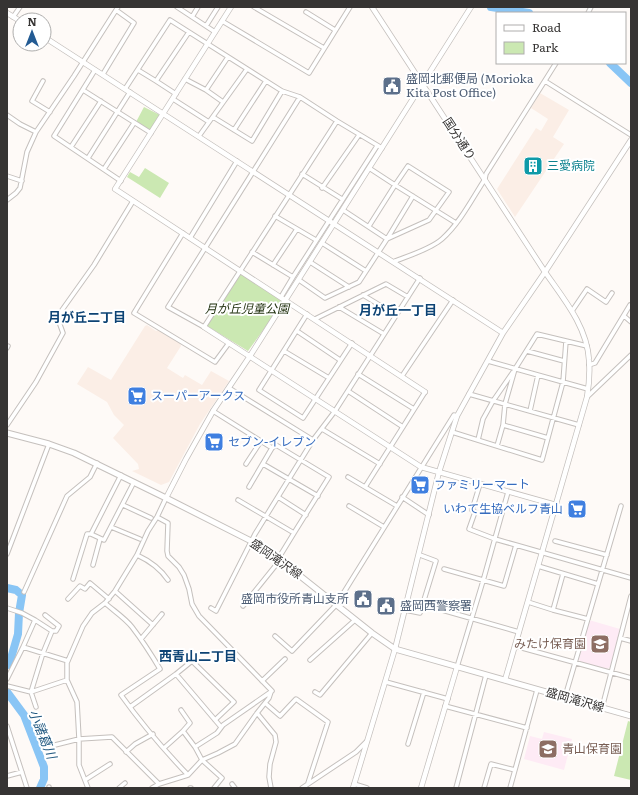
<svg xmlns="http://www.w3.org/2000/svg" width="638" height="795" viewBox="0 0 638 795" font-family="Literata,'Noto Sans JP',serif">
	<style>
		.built { fill: #fbeee6 }
		.education { fill: #feebf5 }
		.green { fill: #cbe8b2 }
		.lines { fill: none; stroke-linecap: round; stroke-linejoin: round }
		.river { stroke: #89c5f5; stroke-width: 8 }
		.minor-casing { stroke: #c5c0bd; stroke-width: 5.5 }
		.tertiary-casing { stroke: #c5c0bd; stroke-width: 6 }
		.secondary-casing { stroke: #c5c0bd; stroke-width: 7 }
		.minor { stroke: #fff; stroke-width: 3.5 }
		.tertiary { stroke: #fff; stroke-width: 4.5 }
		.secondary { stroke: #fff; stroke-width: 5 }
		.labels { text-anchor: middle; stroke-width: 4; stroke-linejoin: round; paint-order: stroke }
		.service-label { font-size: 12px; fill: #4e5e75; stroke: #fff; text-anchor: start }
		.street-label { font-size: 12px; fill: #363433; stroke: #fff }
		.culture-label { font-size: 12px; fill: #0d838f; stroke: #fff; text-anchor: start }
		.park-label { font-size: 12px; font-style: italic; fill: #21310f; stroke: #fff }
		.shop-label { font-size: 12px; fill: #366cbe; stroke: #fff; text-anchor: start }
		.education-label { font-size: 12px; fill: #785e54; stroke: #fff; text-anchor: end }
		.neighbourhood-label { font-size: 13px; font-weight: bold; fill: #0d4374; stroke: #fff }
		.water-label { font-size: 13px; font-style: italic; fill: #225981; stroke: #fff }
	</style>
	<rect width="100%" height="100%" fill="#fefaf7"/>
	<!-- built -->
	<path class="built" d="M540 93 569 110 553 137 564 144 515 217 497 189 536 128 541 131 548 119 531 108Z
		M147 325 156 331 159 330 180 343 181 346 167 368 183 378 185 375 202 385 211 371 229 381 200 424 169 482 161 485 132 471 139 469 138 464 113 438 124 425 114 415 107 402 77 384 88 367 111 380 145 326Z"/>
	<!-- education -->
	<path class="education" d="M589 620 620 629 610 667 607 669 580 662 579 659Z
		M544 732 572 739 564 770 524 759 530 736 542 739Z"/>
	<!-- green -->
	<path class="green" d="M144 107 160 115 151 131 136 122Z
		M145 168 169 183 160 198 127 177 130 172 139 177Z
		M239 273 284 301 248 351 207 326Z
		M628 721 631 722V780L614 776Z"/>
	<g class="lines">
		<!-- river -->
		<path class="river" d="M491 7 529 13
			M610 63 631 83
			M7 588 16 590 22 595 19 613 18 634 9 665
			M7 692 24 715 44 767V779L40 788"/>
		<!-- minor casing -->
		<g class="minor-casing">
			<path id="minor" d="M177 7 215 32
				M254 7 324 48
				M306 12 335 30
				M588 13 591 7
				M13 17 20 7
				M192 17 198 7
				M222 21 309 73 350 7
				M206 26 218 7
				M95 70 54 136 121 181
				M138 70 156 81
				M103 74 134 23 116 10
				M185 79 206 90
				M43 81 32 101 50 112
				M545 81 631 135
				M125 89 170 20 282 91 300 97 337 121 382 148
				M83 90 151 133
				M176 94 156 81 189 32
				M300 97 168 307 204 327 337 121
				M173 99 209 122
				M223 102 206 90 228 57
				M7 115 20 124 36 132
				M213 117 252 141 282 91
				M234 130 266 81
				M199 136 247 69
				M71 147 101 101
				M88 158 130 92
				M104 169 134 123
				M302 174 342 199
				M7 176 22 181
				M322 188 359 135
				M7 200 16 193 20 188 27 152 36 132 74 76 118 7
				M343 210 387 239 413 196
				M275 216 316 240
				M369 226 395 185 456 223
				M183 233 134 313 215 362 229 343
				M190 238 237 161
				M322 243 366 271
				M252 252 293 277 377 146
				M395 261C408 256 431 249 442 239 460 223 472 199 485 179L486 174 556 63
				M310 262 349 287
				M273 265 297 229
				M299 280 325 298 359 282 387 239 429 220 449 192 408 166 395 185 369 168
				M363 295 396 315
				M281 297 293 277
				M339 307 384 334
				M572 311 587 289 606 302 612 293
				M307 314 259 390 303 418 352 343
				M624 316 631 322
				M315 319 386 284 408 297
				M297 331 340 360
				M7 348 8 346
				M284 351 329 378
				M527 351 564 361
				M488 361 588 389
				M589 365 595 363 630 305
				M358 374 414 409
				M402 376 453 300
				M229 388 313 440
				M348 391 403 427
				M469 394 579 425
				M587 397 631 355
				M213 411 272 448 249 487
				M530 411 538 375
				M7 425 36 382 63 333 59 322 62 310 94 265 133 201
				M322 429 380 464
				M452 432 542 460 563 382 566 341
				M548 438 503 425 505 404 515 369 537 334 587 346
				M478 440 483 419 493 401 513 372
				M497 446 503 425
				M246 464 261 441
				M263 464 318 496
				M348 477 397 506
				M480 484 472 510 475 512 469 529 495 539 516 545
				M365 487 425 392
				M278 497 306 515
				M402 497 429 515
				M238 500 294 533 329 477 276 445 272 448
				M123 505 151 518
				M349 506 384 527
				M157 517 168 523 167 551 168 556 179 567 184 575 189 589 192 604 199 616 272 691
				M111 527 140 539
				M91 534 121 475
				M555 541 607 555
				M7 554 49 444
				M137 555C150 561 160 568 168 580
				M278 559 294 533
				M93 565 100 539
				M538 566 598 584
				M444 569 504 586 516 545 631 578
				M563 574 553 610 588 619
				M73 579 87 534H91L104 540 134 482
				M115 591 153 625
				M24 592 67 496 90 477 97 463
				M68 599 80 586 85 589 90 583 109 599
				M528 602 553 610
				M105 603C114 611 125 618 132 627 142 640 151 654 160 669L121 695C141 723 164 750 188 775
				M243 606 280 560
				M7 608 22 613 35 620 23 647 68 661
				M211 608 216 611 255 534 313 440 335 411 420 278
				M435 608 519 632
				M405 610 420 613 436 561 420 555
				M35 620 52 631
				M275 636 292 651 336 605 454 415 457 416
				M620 638 631 641
				M141 639 162 614
				M515 646 631 678
				M310 660 355 620
				M457 667 483 581 508 492
				M176 674 192 661 234 702 215 720
				M7 679 23 647
				M262 681 285 659
				M386 682 448 699
				M7 686 31 692 67 680
				M271 692 269 698 257 713 275 735 276 742 270 764 269 777 271 788
				M315 692 320 695 372 633
				M565 697 621 506
				M265 703 280 716 296 699 328 722 308 783
				M445 706 527 728
				M36 707 31 692 43 653 52 631H56L59 626 45 615
				M130 707 176 674 221 727
				M602 708 631 596
				M181 710 190 723 183 731 195 747
				M7 726 27 788
				M408 744 424 692
				M51 746 79 739 112 737 159 784
				M164 748 183 731
				M126 752 135 744 153 734
				M7 776 22 772
				M85 780 110 764
				M232 784 235 788
				M354 784 367 788
				M49 787V788
				M88 788 79 765V739L77 702 67 680V663L83 626 92 613 105 603 115 591 137 555 148 531 157 517 166 498
				M119 788 125 783
				M152 788 159 784 188 775 202 760 195 747 217 733 223 725 272 691
				M190 788H191
				M214 788 222 778 202 760 218 753 235 744 257 713
				M302 788 356 752 366 742
				M456 788 486 675
				M484 788 491 764 515 770
				M510 788 537 690"/>
		</g>
		<!-- tertiary casing -->
		<g class="tertiary-casing">
			<path id="tertiary" d="M231 7 115 189 425 392
				M372 7 545 272C563 298 587 326 589 360 590 372 589 385 587 397L505 680
				M7 13 20 21
				M44 37 503 333
				M204 327 421 467 556 505
				M166 498 186 459 213 411 250 356 471 7
				M353 788 395 649 439 472 457 416 503 333 545 272 631 140
				M421 788 457 667"/>
		</g>
		<!-- secondary casing -->
		<g class="secondary-casing">
			<path id="secondary" d="M7 433 49 444 74 453 166 498 251 541 280 560 372 633 395 649 631 716"/>
		</g>
		<!-- minor -->
		<use href="#minor" class="minor"/>
		<!-- tertiary -->
		<use href="#tertiary" class="tertiary"/>
		<!-- secondary -->
		<use href="#secondary" class="secondary"/>
	</g>
	<!-- icons -->
	<defs>
		<g id="civic-square" transform="scale(1)"><rect x="-9" y="-9" width="18" height="18" rx="4" fill="#5c6f8a" stroke="#fff"/><path d="M-.6-6.5H3V-4.5H.6V-3L4-1V1h2V6H-6V1h2V-1L-.6-3ZM-1.2 2.5V6h2.4V2.5Z" fill="#fff"/></g>
		<g id="building-square" transform="scale(1)"><rect x="-9" y="-9" width="18" height="18" rx="4" fill="#0f9aa8" stroke="#fff"/><path d="M-4-6H4V6H1V3H-1V6H-4ZM-2.5-4.3h1.7v1.8h-1.7ZM.8-4.3h1.7v1.8H.8ZM-2.5-1h1.7V.8h-1.7ZM.8-1h1.7V.8H.8Z" fill="#fff"/></g>
		<g id="supermarket-square" transform="scale(1)"><rect x="-9" y="-9" width="18" height="18" rx="4" fill="#3f7fe0" stroke="#fff"/><path d="M-6-5.5h2.5l.6 2H6L4.5 2H-2.5L-4.4-4H-6ZM-1.5 3.2a1.3 1.3 0 1 0 .1 0ZM3 3.2a1.3 1.3 0 1 0 .1 0Z" fill="#fff"/></g>
		<g id="school-square" transform="scale(1)"><rect x="-9" y="-9" width="18" height="18" rx="4" fill="#8d6e63" stroke="#fff"/><path d="M0-5L7-2L0 1L-7-2ZM-4 1L0 2.5L4 1V4Q0 6-4 4Z" fill="#fff"/></g>
	</defs>
	<g fill-rule="evenodd">
		<use href="#civic-square" x="392" y="86"/>
		<use href="#building-square" x="533" y="166"/>
		<use href="#supermarket-square" x="137" y="396"/>
		<use href="#supermarket-square" x="214" y="442"/>
		<use href="#supermarket-square" x="420" y="485"/>
		<use href="#supermarket-square" x="577" y="509"/>
		<use href="#civic-square" x="363" y="599"/>
		<use href="#civic-square" x="386" y="606"/>
		<use href="#school-square" x="600" y="644"/>
		<use href="#school-square" x="548" y="749"/>
	</g>
	<g class="labels">
		<!-- service labels -->
		<g class="service-label">
			<text x="406" y="83">盛岡北郵便局 (Morioka<tspan x="406" dy="14">Kita Post Office)</tspan></text>
			<text x="349" y="603" text-anchor="end">盛岡市役所青山支所</text>
			<text x="400" y="610">盛岡西警察署</text>
		</g>
		<!-- street labels -->
		<g class="street-label">
			<text transform="translate(459 139) rotate(57)" y="4">国分通り</text>
			<text transform="translate(276 559) rotate(35)" y="4">盛岡滝沢線</text>
			<text transform="translate(575 700) rotate(16)" y="4">盛岡滝沢線</text>
		</g>
		<!-- culture labels -->
		<g class="culture-label">
			<text x="547" y="170">三愛病院</text>
		</g>
		<!-- park labels -->
		<g class="park-label">
			<text x="247" y="313">月が丘児童公園</text>
		</g>
		<!-- shop labels -->
		<g class="shop-label">
			<text x="151" y="400">スーパーアークス</text>
			<text x="228" y="446">セブン-イレブン</text>
			<text x="434" y="489">ファミリーマート</text>
			<text x="563" y="513" text-anchor="end">いわて生協ベルフ青山</text>
		</g>
		<!-- education labels -->
		<g class="education-label">
			<text x="586" y="648">みたけ保育園</text>
			<text x="562" y="753" text-anchor="start">青山保育園</text>
		</g>
		<!-- neighbourhood labels -->
		<g class="neighbourhood-label">
			<text x="398" y="315">月が丘一丁目</text>
			<text x="87" y="322">月が丘二丁目</text>
			<text x="198" y="661">西青山二丁目</text>
		</g>
		<!-- water labels -->
		<g class="water-label">
			<text transform="translate(43 734) rotate(68)" y="5">小諸葛川</text>
		</g>
	</g>
	<!-- border -->
	<rect width="638" height="795" fill="none" stroke="#363433" stroke-width="16"/>
	<!-- legend -->
	<rect x="496" y="12" width="130" height="52" fill="#ffffff" stroke="#afaead"/>
	<rect x="504" y="25" width="20" height="6" fill="#ffffff" stroke="#afaead"/>
	<text x="532" y="32" font-size="12" fill="#363433">Road</text>
	<rect x="504" y="42" width="20" height="12" fill="#cbe8b2" stroke="#afaead"/>
	<text x="532" y="52" font-size="12" fill="#363433">Park</text>
	<!-- north arrow -->
	<g transform="translate(32 32)"><circle r="19" fill="#ffffff" stroke="#afaead"/>
	<path d="M0-3L7 15L0 10L-7 15Z" fill="#235b93"/>
	<text y="-6" font-size="11" font-weight="bold" text-anchor="middle" fill="#363433">N</text>
	</g>
</svg>
